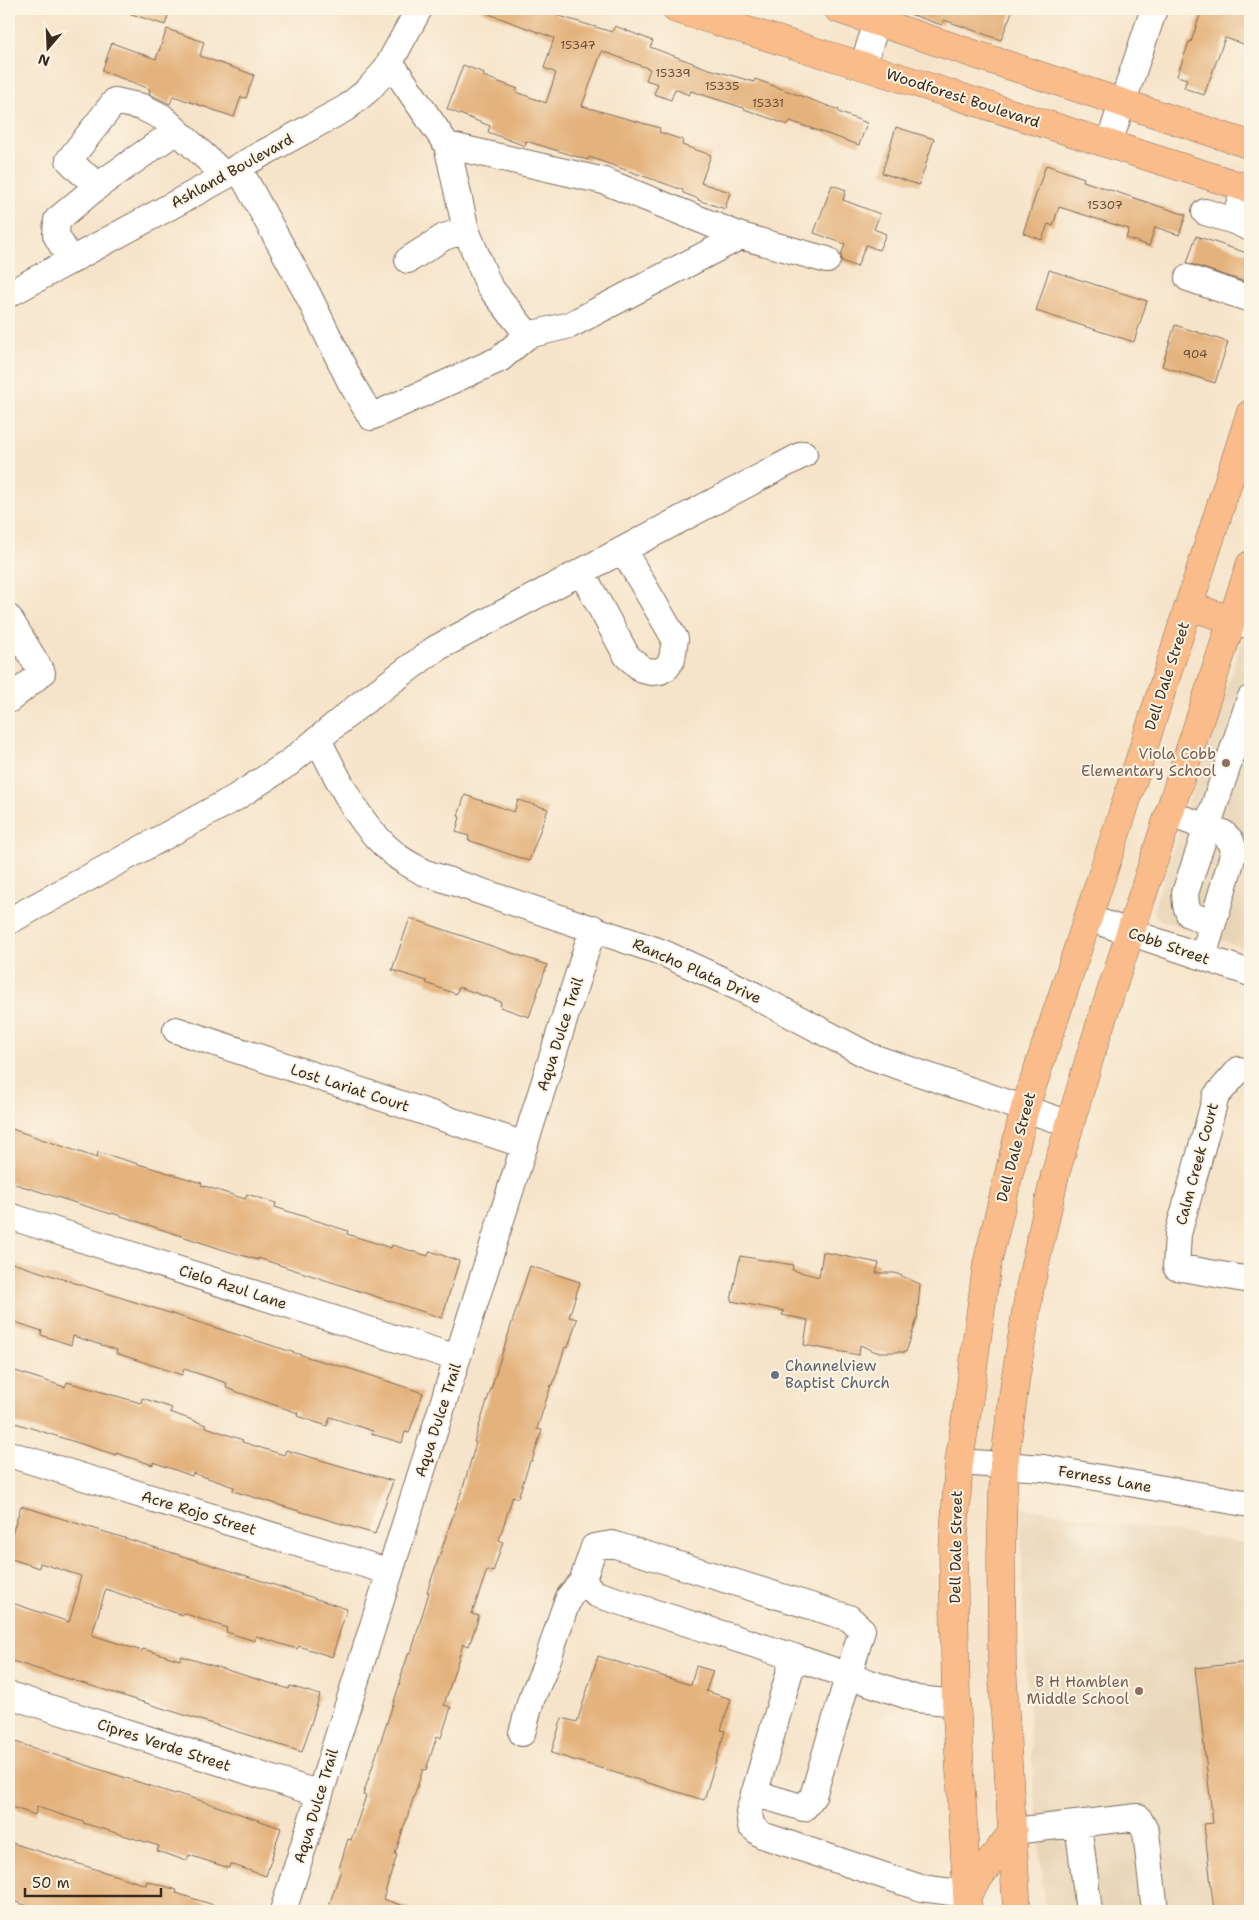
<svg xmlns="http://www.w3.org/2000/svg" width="1259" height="1920" viewBox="0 0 1259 1920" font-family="'Shantell Sans',sans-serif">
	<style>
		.built { fill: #e8d5b7 }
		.building { fill: #e4b27d }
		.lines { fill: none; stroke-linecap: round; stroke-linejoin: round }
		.minor-casing { stroke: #7c6b5a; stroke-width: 28 }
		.major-casing { stroke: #7c6b5a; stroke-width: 29 }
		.minor { stroke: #fff; stroke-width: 26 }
		.major { stroke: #f9bc8a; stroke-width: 28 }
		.education-dot { fill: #8d6e63; stroke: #fcf5e5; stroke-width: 2 }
		.worship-dot { fill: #6b7280; stroke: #fcf5e5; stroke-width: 2 }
		.labels { text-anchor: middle; stroke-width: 4; stroke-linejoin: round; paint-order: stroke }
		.number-label { font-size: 12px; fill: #654c36 }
		.street-label { font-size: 15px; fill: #3b2a1e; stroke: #fcf5e5 }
		.education-label { font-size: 15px; fill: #785e54; stroke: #fcf5e5; text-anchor: end }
		.worship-label { font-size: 15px; fill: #5b616d; stroke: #fcf5e5; text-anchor: start }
	</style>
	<rect width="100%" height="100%" fill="#fcf5e5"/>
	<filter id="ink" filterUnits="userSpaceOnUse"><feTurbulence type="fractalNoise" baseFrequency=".02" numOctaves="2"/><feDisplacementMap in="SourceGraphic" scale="10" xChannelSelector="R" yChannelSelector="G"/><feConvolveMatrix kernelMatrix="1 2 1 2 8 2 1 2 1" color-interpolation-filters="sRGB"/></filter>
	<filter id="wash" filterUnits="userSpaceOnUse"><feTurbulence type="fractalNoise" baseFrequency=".0096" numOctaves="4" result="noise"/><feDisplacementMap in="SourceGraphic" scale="20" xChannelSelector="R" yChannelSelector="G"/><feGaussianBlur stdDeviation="1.12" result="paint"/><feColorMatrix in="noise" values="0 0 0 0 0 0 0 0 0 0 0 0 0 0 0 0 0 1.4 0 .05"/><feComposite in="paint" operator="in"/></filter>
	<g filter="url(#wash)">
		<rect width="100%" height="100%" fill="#f6e4ca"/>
		<!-- built -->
		<path class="built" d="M1250 617V950L1158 919 1153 910Z
			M1020 1507 1250 1544V1911H1045L1031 1748 1024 1635Z"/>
		<g id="blocks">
			<!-- building -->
			<path class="building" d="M125 9H170L165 25 125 12Z
				M479 9H558L556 15 612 32 615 26 653 41 650 47 706 68 754 82 755 79 839 110 838 112 867 123 859 145 790 121 788 125 744 109V108L691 91 689 95 675 89 671 100 654 94 658 84 646 80 650 69 602 51 582 106 660 128 659 132 683 140 682 145 711 155 701 183 730 192 725 209 698 200 699 199 683 193V190L589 157 588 160 526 141 525 146 488 132 490 126 447 109 463 65 484 73 483 76 518 89 516 92 546 103 556 73 544 68 554 38 478 10Z
				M901 9H1013L1001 40 944 20 942 25 901 11Z
				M1202 9H1235L1250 14V46L1225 38 1204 95 1184 88 1187 79 1177 76 1189 42H1191Z
				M167 29 204 42 200 56 254 75 246 98 241 97 234 117 173 96 170 104 149 94 150 89 102 71 112 43 156 59Z
				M896 127 934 139 919 185 882 173Z
				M1046 165 1084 178 1083 181 1186 215 1179 235 1155 227 1149 246 1126 238 1129 229 1059 207 1053 226 1048 224 1042 240 1023 233Z
				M832 185 846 190 843 200 880 214 874 229 886 234 879 250 866 245 857 267 842 261 841 255 845 244 814 233Z
				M1196 236 1250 254 1249 283 1187 263Z
				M1049 270 1147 301 1134 342 1036 311Z
				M1175 325 1228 342 1215 383 1162 366Z
				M465 795 514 812 518 800 548 809 529 861 468 840 469 836 456 832 460 817 458 816Z
				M410 918 547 965 529 1017 500 1007 501 1002 459 987 456 994 426 983 427 981 392 970Z
				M9 1128 97 1158 98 1152 202 1183 201 1185 245 1199 247 1194 276 1203 275 1207 348 1231 347 1234 391 1248 392 1245 428 1256 430 1251 459 1261 442 1318 258 1258V1260L221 1249 112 1213 111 1214 9 1182Z
				M823 1252 879 1263 876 1273H895L920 1284 917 1319 906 1352H876L860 1345 859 1355 804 1345 808 1320 782 1315 784 1311 731 1301 740 1256 793 1265 792 1270 819 1277Z
				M9 1262 314 1359 354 1370 423 1393 409 1433 405 1432 402 1443 372 1434 373 1431 330 1417 327 1426 297 1416 298 1413 226 1388 227 1383 184 1369 182 1375 116 1353 117 1350 73 1336 71 1345 41 1335 42 1331 9 1320Z
				M530 1266 580 1282 569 1317 577 1319 568 1348 565 1347 553 1385H551L537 1429 542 1430 532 1461H530L518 1498 513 1496 499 1540 503 1542 493 1572 487 1570 472 1614 479 1616 469 1646 463 1644 444 1705 451 1707 441 1738 437 1736 426 1770 423 1769 395 1854 397 1855 383 1899 410 1908 409 1911H327L341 1870 339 1869 348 1839 351 1840 366 1796 363 1795 400 1683 399 1682 409 1652 411 1653 429 1592H427L465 1481 476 1443 474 1442Z
				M9 1369 65 1387 67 1382 141 1403 142 1398 172 1408 170 1412 206 1425V1427L243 1440 242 1442 284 1455 286 1450 393 1481 375 1534 233 1491 234 1487 193 1473 192 1476 153 1462V1465L116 1453V1455L9 1421Z
				M21 1506 244 1575 347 1609 332 1657 299 1646 297 1649 256 1636 255 1641 226 1632 227 1628 183 1613 182 1615 106 1589 96 1621 92 1635 142 1651 143 1649 180 1660 181 1656 289 1689 290 1686 320 1695 302 1752 9 1660V1602L69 1622 79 1589H77L81 1576 40 1563 39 1568 9 1558V1543Z
				M598 1656 691 1685 696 1666 713 1671 706 1691 731 1699 721 1730 725 1731 704 1800 551 1753 562 1718 577 1722Z
				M1250 1662V1911H1214L1204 1824 1213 1823 1195 1668Z
				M9 1740 175 1794 176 1793 205 1802 281 1828 266 1876 230 1864 229 1868 189 1855 187 1861 157 1851 159 1846 83 1823 84 1822 37 1807 35 1815 9 1806Z
				M9 1842 146 1885 147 1881 177 1890 176 1893 223 1908 222 1911H44L19 1903 9 1899Z"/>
		</g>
	</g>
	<g filter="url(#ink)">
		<use href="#blocks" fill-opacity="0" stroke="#7c6b5a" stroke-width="1"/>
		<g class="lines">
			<!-- minor casing -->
			<g class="minor-casing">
				<path id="minor" d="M390 62 447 145 466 230 489 286 528 335
					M863 66 881 9
					M1109 143 1154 9
					M447 145 604 181 741 236
					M238 167 308 295 350 381 371 417 500 359 528 335 570 325 741 236 827 260
					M99 185 81 172 69 160 115 101 142 107 162 117 226 176
					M1245 187 1234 221 1250 228
					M1205 212 1234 221
					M408 260 444 237 466 230
					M71 261 56 235 57 220 99 185 176 131
					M1188 278 1250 299
					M9 294 226 176 238 167 346 108 368 90 385 71 419 9
					M582 573 627 656 643 670 652 672 660 671 667 667 672 659 675 639 623 550
					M9 618 42 673 9 700
					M1232 620 1250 626
					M318 740C340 782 358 826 397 856 404 862 415 867 423 872L661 952 746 991 869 1056 1070 1124
					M1170 814 1223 833 1231 841 1234 851 1203 957
					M1088 918 1250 973
					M9 921 235 798 289 763 358 706 435 649 804 454
					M1212 924 1189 914 1186 905 1185 893 1250 699
					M176 1030 525 1145
					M1239 1070 1216 1096 1178 1234 1176 1267 1250 1280
					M9 1216 457 1358
					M9 1454 390 1572
					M959 1462 1043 1468 1250 1504
					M794 1657 917 1699 957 1703
					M9 1695 320 1794
					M522 1733 531 1700 546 1665 563 1613 569 1597 582 1582
					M754 1793 804 1808 813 1796 862 1630 849 1618 612 1544 594 1547 582 1582 596 1594 794 1657 749 1812 751 1826 762 1835 921 1888 967 1894
					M1078 1824 1089 1911
					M1013 1831 1138 1817 1146 1832 1155 1911
					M283 1911 593 928"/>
			</g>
			<!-- major casing -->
			<g class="major-casing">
				<path id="major" d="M676 9 863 66 1250 189
					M838 9 1250 145
					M1189 606 1232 620
					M967 1894 1013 1831
					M968 1911 956 1699 953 1549 959 1462 970 1391 987 1264 1025 1108 1120 821 1250 414
					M1017 1911 1002 1664 1001 1556 1004 1465 1015 1382 1030 1287 1055 1175 1092 1050 1250 565"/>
			</g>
			<!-- minor -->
			<use href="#minor" class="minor"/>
			<!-- major -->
			<use href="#major" class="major"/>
		</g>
	</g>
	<!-- markers -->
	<g class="education-dot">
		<circle cx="1226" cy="763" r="5"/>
		<circle cx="1139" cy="1691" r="5"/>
	</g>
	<circle class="worship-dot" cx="775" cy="1375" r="5"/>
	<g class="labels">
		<!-- number labels -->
		<g class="number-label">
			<text x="578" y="49">15347</text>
			<text x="673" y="77">15339</text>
			<text x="722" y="90">15335</text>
			<text x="768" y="107">15331</text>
			<text x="1105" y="209">15307</text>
			<text x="1195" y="358">904</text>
		</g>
		<!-- street labels -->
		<g class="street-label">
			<text transform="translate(963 98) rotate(18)" y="5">Woodforest Boulevard</text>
			<text transform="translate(232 171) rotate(-29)" y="5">Ashland Boulevard</text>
			<text transform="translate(1167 676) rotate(-72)" y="5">Dell Dale Street</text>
			<text transform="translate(1169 946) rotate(19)" y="5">Cobb Street</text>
			<text transform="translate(697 971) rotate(24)" y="5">Rancho Plata Drive</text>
			<text transform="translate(560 1034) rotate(-72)" y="5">Aqua Dulce Trail</text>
			<text transform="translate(350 1088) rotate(18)" y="5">Lost Lariat Court</text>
			<text transform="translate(1016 1147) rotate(-75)" y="5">Dell Dale Street</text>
			<text transform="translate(1197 1164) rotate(-75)" y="5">Calm Creek Court</text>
			<text transform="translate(233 1287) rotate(18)" y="5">Cielo Azul Lane</text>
			<text transform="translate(438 1420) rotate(-72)" y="5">Aqua Dulce Trail</text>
			<text transform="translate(1105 1479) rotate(10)" y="5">Ferness Lane</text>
			<text transform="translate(199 1513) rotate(17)" y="5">Acre Rojo Street</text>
			<text transform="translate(956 1547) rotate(-89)" y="5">Dell Dale Street</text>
			<text transform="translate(164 1745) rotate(18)" y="5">Cipres Verde Street</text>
			<text transform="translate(316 1806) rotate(-73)" y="5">Aqua Dulce Trail</text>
		</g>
		<!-- education labels -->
		<g class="education-label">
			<text x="1216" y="759">Viola Cobb<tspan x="1216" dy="17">Elementary School</tspan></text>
			<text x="1129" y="1687">B H Hamblen<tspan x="1129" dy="17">Middle School</tspan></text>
		</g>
		<!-- worship labels -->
		<g class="worship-label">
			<text x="785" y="1371">Channelview<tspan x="785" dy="17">Baptist Church</tspan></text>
		</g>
	</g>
	<!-- margin -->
	<rect width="1259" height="1920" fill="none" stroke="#fcf5e5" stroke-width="30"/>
	<!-- north arrow -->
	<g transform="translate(48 48) rotate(199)" stroke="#fcf5e5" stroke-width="4" paint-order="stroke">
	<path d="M0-4L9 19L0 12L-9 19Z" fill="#3b2a1e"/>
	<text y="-8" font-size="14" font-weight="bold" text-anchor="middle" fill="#3b2a1e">N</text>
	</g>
	<!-- scale -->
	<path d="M25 1888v8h136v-8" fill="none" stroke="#3b2a1e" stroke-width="2.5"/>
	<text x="32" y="1888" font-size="15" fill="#3b2a1e" stroke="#fcf5e5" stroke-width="4" paint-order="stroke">50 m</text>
</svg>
